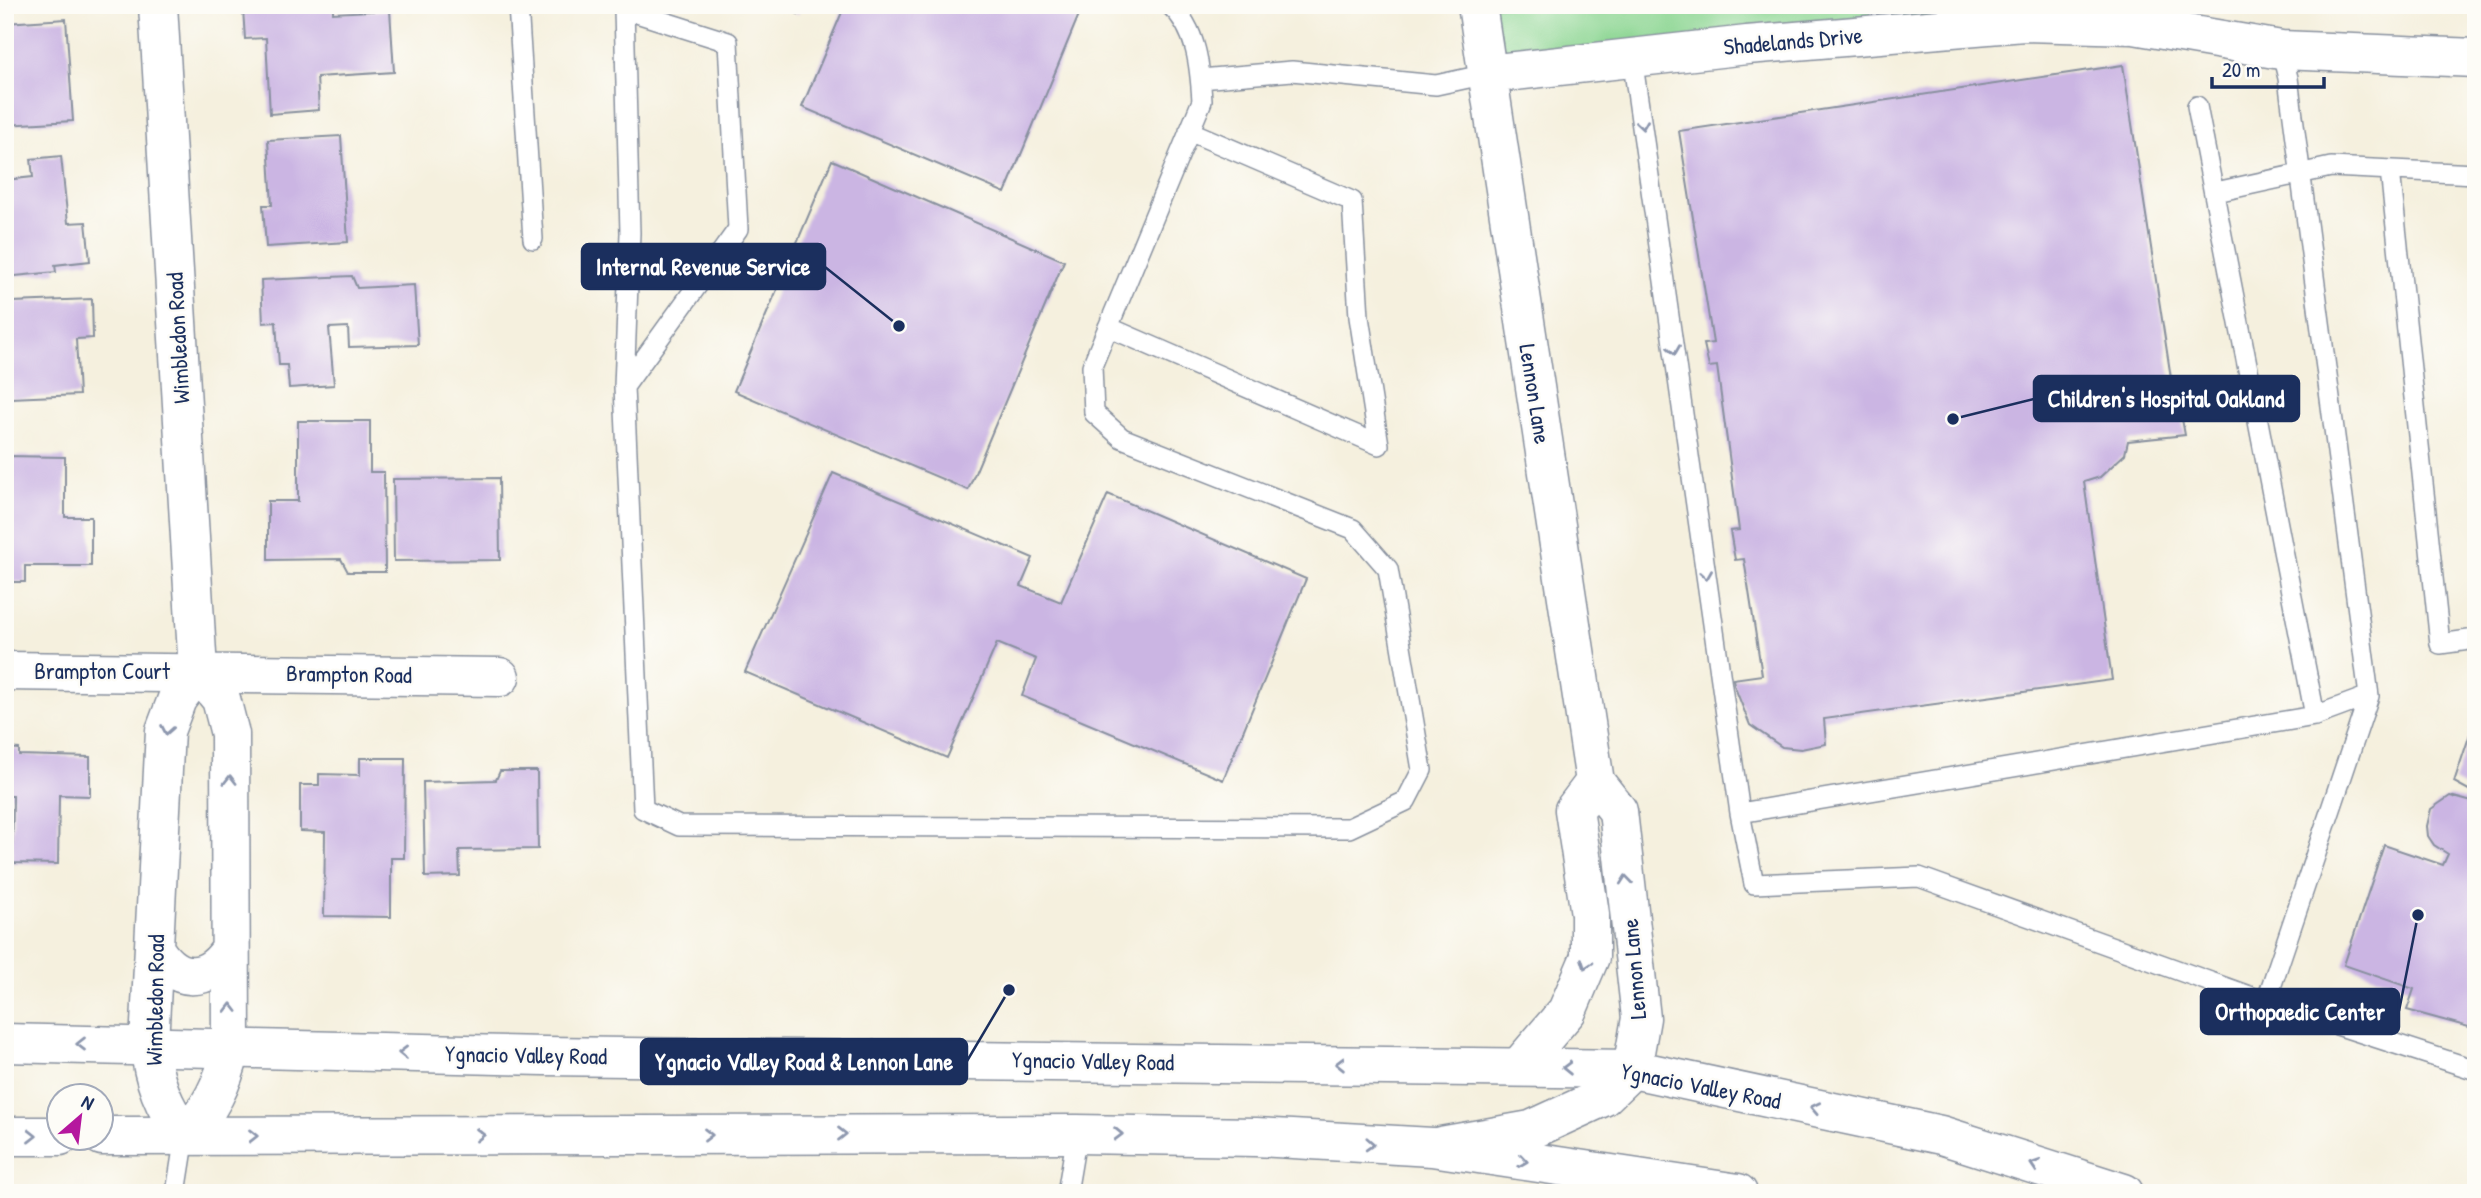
<svg xmlns="http://www.w3.org/2000/svg" width="2481" height="1198" viewBox="0 0 2481 1198" font-family="'Patrick Hand',sans-serif">
	<style>
		.green { fill: #8cd693; stroke: #548278; stroke-width: 2 }
		.building { fill: #cbb5e3 }
		.lines { fill: none; stroke-linecap: round; stroke-linejoin: round }
		.service-casing { stroke: #88909e; stroke-width: 22 }
		.minor-casing { stroke: #88909e; stroke-width: 41 }
		.trunk-casing { stroke: #88909e; stroke-width: 41 }
		.service { stroke: #fff; stroke-width: 19 }
		.minor { stroke: #fff; stroke-width: 38 }
		.trunk { stroke: #fff; stroke-width: 38 }
		.oneway { stroke: #8d97ae }
		.labels { text-anchor: middle; stroke-width: 5; stroke-linejoin: round; paint-order: stroke }
		.street-label { font-size: 23px; fill: #1b2f5e; stroke: #fdfcf7 }
		.leader { fill: none; stroke: #1b2f5e; stroke-width: 2.5 }
		.callout-dot { fill: #1b2f5e; stroke: #fdfcf7; stroke-width: 2.5 }
		.callout { fill: #1b2f5e; stroke: #1b2f5e; stroke-width: 2.5 }
		.callout-label { font-size: 24px; text-anchor: middle; font-weight: bold; fill: #fff }
	</style>
	<rect width="100%" height="100%" fill="#fdfcf7"/>
	<filter id="ink" filterUnits="userSpaceOnUse"><feTurbulence type="fractalNoise" baseFrequency=".0143" numOctaves="2"/><feDisplacementMap in="SourceGraphic" scale="14" xChannelSelector="R" yChannelSelector="G"/><feConvolveMatrix kernelMatrix="1 2 1 2 8 2 1 2 1" color-interpolation-filters="sRGB"/></filter>
	<filter id="wash" filterUnits="userSpaceOnUse"><feTurbulence type="fractalNoise" baseFrequency=".00686" numOctaves="4" result="noise"/><feDisplacementMap in="SourceGraphic" scale="28" xChannelSelector="R" yChannelSelector="G"/><feGaussianBlur stdDeviation="1.57" result="paint"/><feColorMatrix in="noise" values="0 0 0 0 0 0 0 0 0 0 0 0 0 0 0 0 0 1.4 0 .05"/><feComposite in="paint" operator="in"/></filter>
	<g filter="url(#wash)">
		<rect width="100%" height="100%" fill="#f5f0de"/>
		<!-- green -->
		<path class="green" d="M1477 5H2023L1487 74Z"/>
		<g id="blocks">
			<!-- building -->
			<path class="building" d="M303 5H333V13L390 10 394 72 317 77 319 110 270 114 266 38 245 39 243 9Z
				M777 5H801L798 14Z
				M845 5H1083L1005 193 802 107Z
				M66 19 73 121 5 125V23Z
				M2123 65 2175 404 2179 403 2185 435 2128 441 2125 454 2100 477 2084 482 2112 680 1824 719 1826 744 1801 749 1782 747 1750 725 1734 685 1733 679 1762 675 1744 559 1735 560 1730 531 1739 530 1717 366 1709 367 1704 344 1713 343 1679 131Z
				M341 136 348 242 266 247 263 205H272L268 140Z
				M61 156 68 223 86 222 90 261 55 265 56 272 5 277V180L33 177 31 159Z
				M832 160 1064 261 968 490 734 391Z
				M352 276 357 288 414 285 418 345 349 347 348 327 329 328 334 385 289 388 287 365H279L276 322 263 323 261 280Z
				M92 299 93 338 76 339 79 395 11 398 10 368H5V314H13L12 302Z
				M298 421H370V472H384L385 572H348L341 559 268 560V501H298Z
				M7 456 65 457V517H91V566H25V582H5Z
				M833 473 1033 558 1021 586 1061 602 1108 494 1306 579 1223 780 1022 696 1036 659 997 643 947 758 745 672Z
				M499 478 500 560 394 561 393 479Z
				M2474 722 2476 723V794L2454 782Z
				M5 748 19 749V755L90 757V796L59 795 58 864 12 863 13 796H5Z
				M360 758H405L404 858H391V917L324 916 325 832 300 831V785H319V774L360 775Z
				M500 771H537L538 849 459 850 460 876 425 877 423 782 496 780Z
				M2450 796 2476 803V1029L2407 1010 2414 989 2344 965 2384 845 2443 865 2448 854 2434 845 2428 836 2427 826 2431 809Z"/>
		</g>
	</g>
	<g filter="url(#ink)">
		<use href="#blocks" fill-opacity="0" stroke="#88909e" stroke-width="2"/>
		<g class="lines">
			<!-- service casing -->
			<g class="service-casing">
				<path id="service" d="M518 5 533 239
					M1632 57 1740 813 1754 884 1919 877 2266 1002 2476 1070
					M1201 79 1292 71 1436 85 1487 74
					M2390 170 2440 644 2476 639
					M2216 192 2331 167 2476 174
					M1108 327 1379 445 1359 317 1352 201 1189 131
					M624 387 738 229 728 42 624 9 630 233 624 387 643 809 679 826 1349 828 1406 801 1422 770 1388 569 1353 529 1122 438 1094 413 1092 366 1202 101C1200 67 1197 29 1170 5
					M2315 716 2369 696
					M1740 813 2315 716 2197 106
					M2266 1002 2369 696 2288 78 2281 50
					M176 1193 185 1136
					M1067 1193 1077 1134"/>
			</g>
			<!-- minor casing -->
			<g class="minor-casing">
				<path id="minor" d="M158 5 198 671 221 699 230 734 231 1049C223 1084 210 1110 185 1136 163 1107 153 1080 149 1044L165 731 177 699 198 671
					M1487 74 1747 45 2024 22 2134 25 2281 50 2476 58
					M5 671 500 677
					M154 948C175 984 208 984 230 950
					M1519 1067 1567 1011 1590 957V914L1574 810 1595 782
					M1441 1146 1531 1130 1603 1097 1632 1069 1641 1018 1618 811 1595 782 1477 5"/>
			</g>
			<!-- trunk casing -->
			<g class="trunk-casing">
				<path id="trunk" d="M5 1043 544 1056 1632 1069 1941 1135 2124 1193
					M5 1136H60
					M102 1136 1077 1134 1256 1137 1432 1147 1738 1193"/>
			</g>
			<!-- service -->
			<use href="#service" class="service"/>
			<!-- minor -->
			<use href="#minor" class="minor"/>
			<!-- trunk -->
			<use href="#trunk" class="trunk"/>
		</g>
		<!-- one-way arrows -->
		<defs><path id="oneway-chevron" d="M-2-3.5L2.5 0L-2 3.5" fill="none" stroke-width="1.6" stroke-linecap="round" stroke-linejoin="round" transform="scale(1.75)"/></defs>
		<g class="oneway">
			<use href="#oneway-chevron" transform="translate(1642 125) rotate(82)"/>
			<use href="#oneway-chevron" transform="translate(1674 350) rotate(82)"/>
			<use href="#oneway-chevron" transform="translate(1706 575) rotate(82)"/>
			<use href="#oneway-chevron" transform="translate(167 730) rotate(100)"/>
			<use href="#oneway-chevron" transform="translate(230 780) rotate(-90)"/>
			<use href="#oneway-chevron" transform="translate(1626 880) rotate(-96)"/>
			<use href="#oneway-chevron" transform="translate(1586 964) rotate(110)"/>
			<use href="#oneway-chevron" transform="translate(231 1008) rotate(-90)"/>
			<use href="#oneway-chevron" transform="translate(81 1044) rotate(-180)"/>
			<use href="#oneway-chevron" transform="translate(403 1053) rotate(-179)"/>
			<use href="#oneway-chevron" transform="translate(1340 1064) rotate(-179)"/>
			<use href="#oneway-chevron" transform="translate(1567 1068) rotate(-179)"/>
			<use href="#oneway-chevron" transform="translate(1815 1108) rotate(-168)"/>
			<use href="#oneway-chevron" transform="translate(842 1134)"/>
			<use href="#oneway-chevron" transform="translate(1118 1134) rotate(1)"/>
			<use href="#oneway-chevron" transform="translate(480 1135)"/>
			<use href="#oneway-chevron" transform="translate(708 1135)"/>
			<use href="#oneway-chevron" transform="translate(32 1136)"/>
			<use href="#oneway-chevron" transform="translate(253 1136)"/>
			<use href="#oneway-chevron" transform="translate(1370 1144) rotate(3)"/>
			<use href="#oneway-chevron" transform="translate(1523 1161) rotate(8)"/>
			<use href="#oneway-chevron" transform="translate(2035 1165) rotate(-162)"/>
		</g>
	</g>
	<g class="labels">
		<!-- street labels -->
		<g class="street-label">
			<text transform="translate(1793 41) rotate(-5)" y="8">Shadelands Drive</text>
			<text transform="translate(178 338) rotate(-93)" y="8">Wimbledon Road</text>
			<text transform="translate(1535 394) rotate(81)" y="8">Lennon Lane</text>
			<text x="102" y="679">Brampton Court</text>
			<text transform="translate(349 674) rotate(1)" y="8">Brampton Road</text>
			<text transform="translate(1634 969) rotate(-95)" y="8">Lennon Lane</text>
			<text transform="translate(155 1000) rotate(-89)" y="8">Wimbledon Road</text>
			<text transform="translate(526 1055) rotate(1)" y="8">Ygnacio Valley Road</text>
			<text transform="translate(1093 1061) rotate(1)" y="8">Ygnacio Valley Road</text>
			<text transform="translate(1701 1086) rotate(11)" y="8">Ygnacio Valley Road</text>
		</g>
	</g>
	<!-- callouts -->
	<path class="leader" d="M899 326L825 267M1953 419L2034 399M2418 915L2399 1011M1009 990L967 1061"/>
	<g class="callout-dot">
		<circle cx="899" cy="326" r="7"/>
		<circle cx="1953" cy="419" r="7"/>
		<circle cx="2418" cy="915" r="7"/>
		<circle cx="1009" cy="990" r="7"/>
	</g>
	<g class="callout">
		<rect x="582" y="244" width="243" height="45" rx="7"/>
		<rect x="2034" y="376" width="265" height="45" rx="7"/>
		<rect x="2201" y="989" width="198" height="45" rx="7"/>
		<rect x="641" y="1039" width="326" height="45" rx="7"/>
	</g>
	<g class="callout-label">
		<text x="703" y="275">Internal Revenue Service</text>
		<text x="2166" y="407">Children's Hospital Oakland</text>
		<text x="2300" y="1020">Orthopaedic Center</text>
		<text x="804" y="1070">Ygnacio Valley Road &amp; Lennon Lane</text>
	</g>
	<!-- margin -->
	<rect width="2481" height="1198" fill="none" stroke="#fdfcf7" stroke-width="28"/>
	<!-- north arrow -->
	<g transform="translate(80 1117) rotate(28)"><circle r="33" fill="#fdfcf7" stroke="#a3aaba" stroke-width="2"/>
	<path d="M0-5L12 26L0 18L-12 26Z" fill="#b5179e"/>
	<text y="-10" font-size="19" font-weight="bold" text-anchor="middle" fill="#1b2f5e">N</text>
	</g>
	<!-- scale -->
	<path d="M2212 77v10h112v-10" fill="none" stroke="#1b2f5e" stroke-width="3.5"/>
	<text x="2222" y="77" font-size="21" fill="#1b2f5e" stroke="#fdfcf7" stroke-width="5" paint-order="stroke">20 m</text>
</svg>
